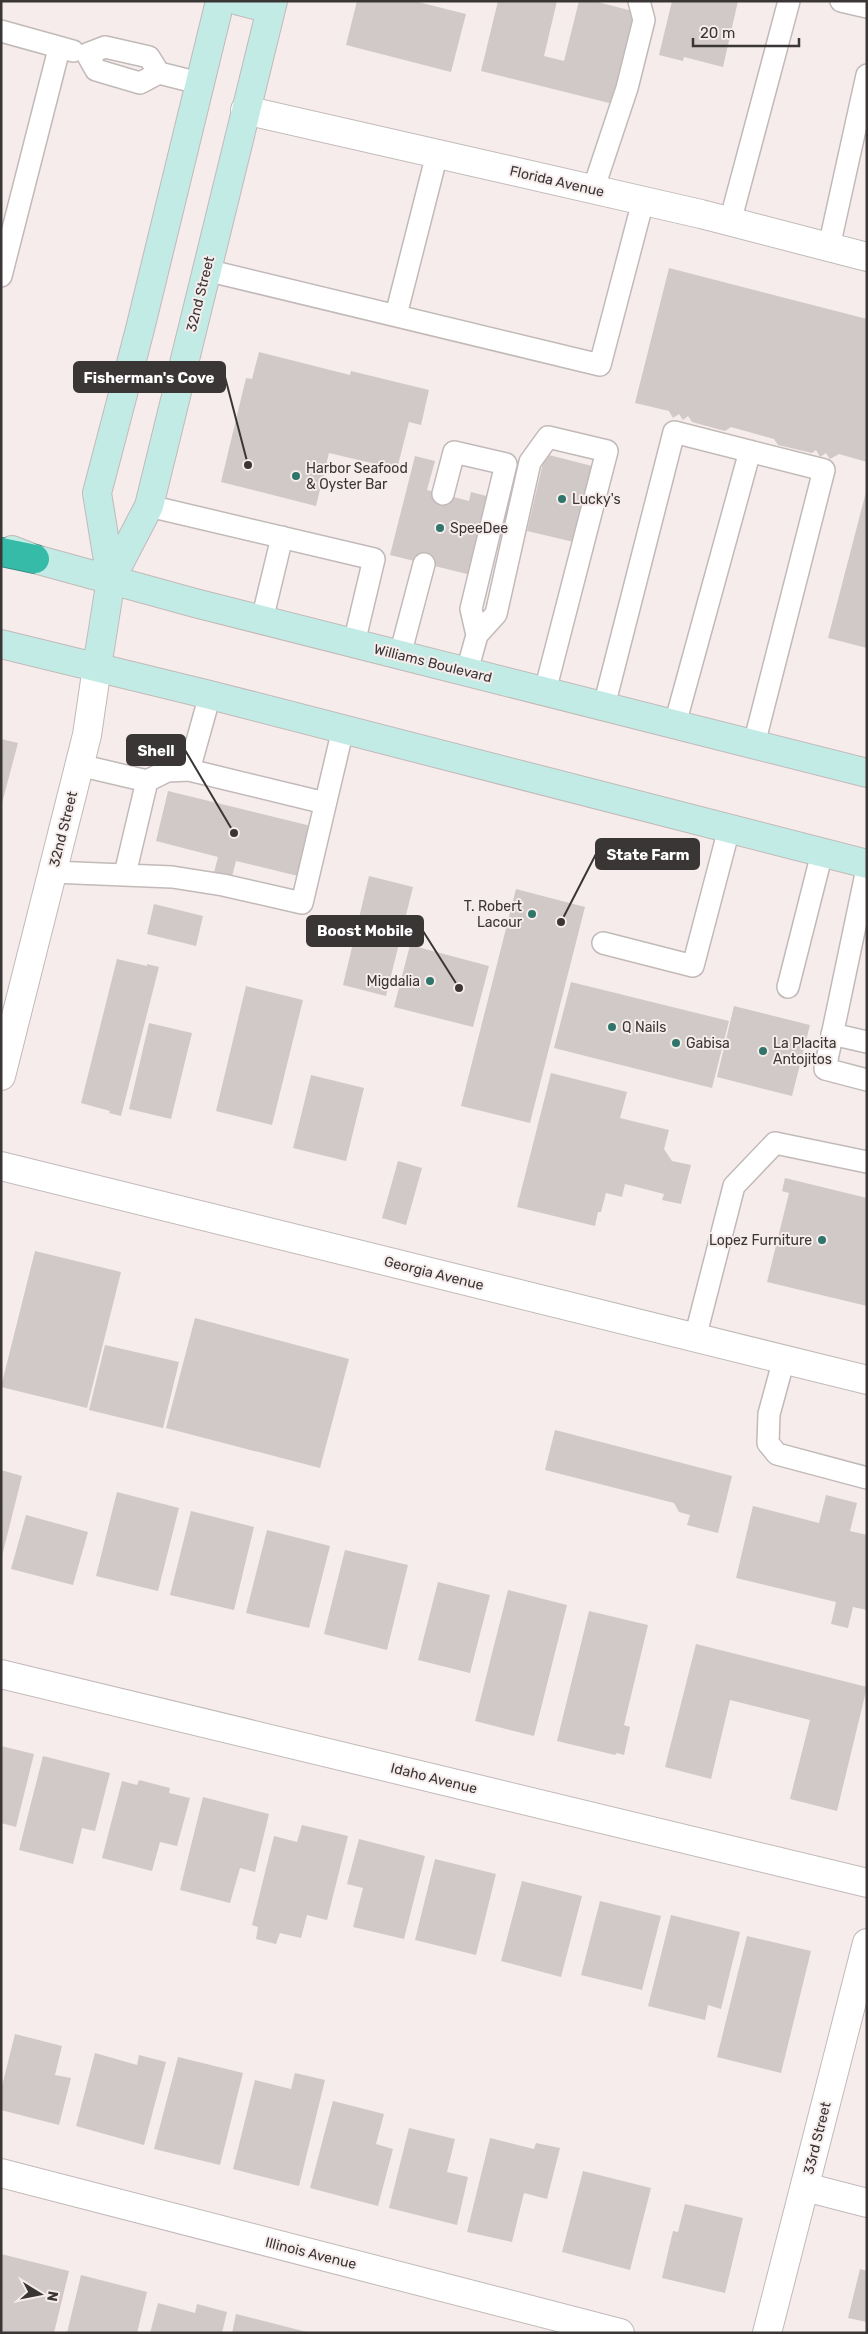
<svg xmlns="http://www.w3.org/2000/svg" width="868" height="2334" viewBox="0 0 868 2334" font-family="Rubik,sans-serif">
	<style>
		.building { fill: #d1c8c8 }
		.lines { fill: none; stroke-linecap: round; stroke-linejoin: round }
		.lane-casing { stroke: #c2b9b9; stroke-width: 24 }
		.street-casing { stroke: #c2b9b9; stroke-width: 30 }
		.secondary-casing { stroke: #c2b9b9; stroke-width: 30 }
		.highway-casing { stroke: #378c80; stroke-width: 30 }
		.lane { stroke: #fff; stroke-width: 21 }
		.street { stroke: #fff; stroke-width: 28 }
		.secondary { stroke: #c3ebe5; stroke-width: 28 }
		.highway { stroke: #36bba8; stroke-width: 28 }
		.poi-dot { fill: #2f756a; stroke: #f6ecec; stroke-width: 2 }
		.labels { text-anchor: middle; stroke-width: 4; stroke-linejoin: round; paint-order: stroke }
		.street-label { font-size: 14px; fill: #3a3636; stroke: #f6ecec }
		.poi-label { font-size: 14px; fill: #3a3636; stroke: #f6ecec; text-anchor: start }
		.leader { fill: none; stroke: #3a3636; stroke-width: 2 }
		.callout-dot { fill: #3a3636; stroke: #f6ecec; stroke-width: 2 }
		.callout { fill: #3a3636; stroke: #3a3636; stroke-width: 2 }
		.callout-label { font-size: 15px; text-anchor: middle; font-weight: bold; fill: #fff }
	</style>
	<rect width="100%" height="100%" fill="#f6ecec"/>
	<!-- building -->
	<path class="building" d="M357 1H414L466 14 451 72 346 45Z
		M498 1H557L544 56 564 61 579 1H594L636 12 613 104 481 71Z
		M672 1H738L723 67 684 57 683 61 659 55Z
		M669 268 867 319V462L839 454 830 459 826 453 820 457 816 450 812 453 778 445 774 439 731 427 725 431 692 422 688 416 683 420 679 414 673 418 669 411 635 403Z
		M259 352 350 375 351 371 429 390 421 425 409 422 397 469 329 453 316 506 221 482 246 378 252 379Z
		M545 454 596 467 578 543 527 531Z
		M415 456 435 461 427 490 469 501 471 492 490 497 471 575 390 555Z
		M866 492H867V648L828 638Z
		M1 739 18 743 2 803H1Z
		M168 791 311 826 298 876 236 861 230 884 212 880 218 857 156 841Z
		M369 876 413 887 386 996 343 985Z
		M516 889 585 907 530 1123 461 1106Z
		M154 904 203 916 196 946 147 934Z
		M410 945 489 966 473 1027 394 1007Z
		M117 959 147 966V964L159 967 121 1116 109 1113 110 1111 81 1103Z
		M571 982 729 1021 712 1088 554 1048Z
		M246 986 303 1000 272 1125 216 1111Z
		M734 1006 810 1025 792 1096 717 1077Z
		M149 1023 192 1033 171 1119 129 1109Z
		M551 1073 627 1092 620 1118 669 1130 664 1149 672 1161 691 1165 681 1204 662 1200 664 1194 625 1184 622 1197 606 1193 601 1212H598L595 1226 517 1207Z
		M311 1075 364 1088 346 1161 293 1148Z
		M398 1161 422 1168 406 1225 382 1218Z
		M785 1178 867 1198V1306L767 1282 789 1193 782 1191Z
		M35 1251 121 1272 87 1408 1 1387Z
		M195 1318 349 1359 320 1468 166 1428Z
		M105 1345 179 1362 163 1428 89 1410Z
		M555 1430 732 1476 718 1533 687 1525 690 1515 679 1512 674 1503 545 1470Z
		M1 1470 22 1476 2 1556H1Z
		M117 1492 179 1508 158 1591 96 1576Z
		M826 1495 857 1503 850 1531 867 1535V1610L853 1607 848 1628 831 1624 836 1602 736 1578 753 1506 819 1523Z
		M191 1511 254 1527 234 1610 170 1595Z
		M26 1515 88 1532 73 1585 11 1569Z
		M267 1530 330 1546 309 1628 246 1613Z
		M345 1550 408 1565 387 1650 324 1634Z
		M438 1582 490 1595 470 1673 418 1660Z
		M508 1590 567 1605 534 1736 475 1721Z
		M589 1611 648 1625 624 1725 630 1727 624 1755 617 1753 615 1755 557 1741Z
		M696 1644 867 1687 837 1811 790 1799 810 1720 730 1700 711 1779 665 1767Z
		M1 1746 34 1754 16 1827 1 1823Z
		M43 1756 110 1773 95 1831 82 1828 73 1864 19 1850Z
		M139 1780 170 1788 169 1793 190 1798 177 1846 160 1842 152 1871 102 1858 122 1781 137 1785Z
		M203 1797 269 1814 255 1872 240 1868 230 1903 180 1890Z
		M302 1825 348 1836 327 1920 307 1915 301 1938 280 1933 276 1944 256 1939 258 1927 252 1925 274 1836 297 1842Z
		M359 1839 425 1856 404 1939 353 1927 363 1888 347 1884Z
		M435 1859 496 1874 476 1955 415 1940Z
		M522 1881 582 1896 561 1977 501 1961Z
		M600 1901 661 1916 642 1990 581 1975Z
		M671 1915 740 1932 721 2009 708 2005 705 2020 648 2006Z
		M747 1936 811 1951 781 2073 717 2057Z
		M15 2034 62 2046 55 2075 71 2078 59 2125 1 2110V2090Z
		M95 2053 137 2065 139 2055 166 2062 144 2145 76 2126Z
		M178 2057 243 2073 220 2165 154 2149Z
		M295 2073 325 2080 299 2186 233 2169 255 2080 291 2089Z
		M333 2101 384 2114 376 2144 393 2149 378 2206 310 2188Z
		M409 2128 455 2139 447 2172 468 2177 457 2225 389 2208Z
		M490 2138 534 2149 536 2143 560 2148 547 2199 524 2193 512 2242 467 2232Z
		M583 2171 651 2188 630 2270 562 2252Z
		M685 2204 743 2218 725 2293 662 2278 673 2231 678 2232Z
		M1 2254 69 2271 54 2333H1Z
		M860 2269 867 2271V2322L848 2318Z
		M81 2275 147 2292 137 2333H67Z
		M158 2303 195 2313 197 2304 227 2312 222 2333H150Z
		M236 2314 307 2332V2333H232Z"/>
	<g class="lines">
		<!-- lane casing -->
		<g class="lane-casing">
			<path id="lane" d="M841 1 867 7
				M1 31 73 51
				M159 73 149 57 105 47 87 54 96 70 140 83 159 73 199 83
				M593 190 627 88 644 20 639 1
				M730 222 789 1
				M829 247 867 75
				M206 270 600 365 643 201
				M1 276 59 49
				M396 315 437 154
				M443 494 454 452 506 464 471 609 477 635 467 671
				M149 506 374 559 354 643
				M262 620 282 537
				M477 635 496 614 530 462 548 437 607 451 545 691
				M400 655 424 564
				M604 706 674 432 824 470 754 744
				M675 724 750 451
				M79 765 147 781 167 771 189 770 325 803
				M189 770 210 695
				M867 869 825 1069 867 1080
				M52 872 172 877 223 885 302 903 343 729
				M125 874 147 781
				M603 943 693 966 729 829
				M788 987 822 853
				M832 1034 867 1042
				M695 1338 734 1186 775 1143 867 1162
				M784 1359 769 1414 768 1443 777 1454 867 1478"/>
		</g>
		<!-- street casing -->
		<g class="street-casing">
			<path id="street" d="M245 110 701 214 867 257
				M1 1076 87 735 97 667
				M1 1166 867 1380
				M1 1674 867 1883
				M1 2173 620 2333
				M805 2187 867 2203
				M767 2333 867 1943"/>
		</g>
		<!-- secondary casing -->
		<g class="secondary-casing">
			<path id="secondary" d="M239 1 271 9
				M12 550 35 559 195 603 867 773
				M111 579 149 506 273 1
				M1 644 210 695 867 864
				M97 667 111 579 97 493 140 329 220 1"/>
		</g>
		<!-- highway casing -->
		<g class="highway-casing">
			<path id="highway" d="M1 552 35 559"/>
		</g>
		<!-- lane -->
		<use href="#lane" class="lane"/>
		<!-- street -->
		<use href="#street" class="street"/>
		<!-- secondary -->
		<use href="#secondary" class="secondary"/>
		<!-- highway -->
		<use href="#highway" class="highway"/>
	</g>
	<!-- markers -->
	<g class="poi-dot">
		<circle cx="296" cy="476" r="5"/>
		<circle cx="562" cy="499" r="5"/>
		<circle cx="440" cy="528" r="5"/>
		<circle cx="532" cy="914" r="5"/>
		<circle cx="430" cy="981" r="5"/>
		<circle cx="612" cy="1027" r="5"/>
		<circle cx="676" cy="1043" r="5"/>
		<circle cx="763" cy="1051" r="5"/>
		<circle cx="822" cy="1240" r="5"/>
	</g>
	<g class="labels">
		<!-- street labels -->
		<g class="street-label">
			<text transform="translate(557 181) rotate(13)" y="5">Florida Avenue</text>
			<text transform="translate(200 294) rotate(-76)" y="5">32nd Street</text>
			<text transform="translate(433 663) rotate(14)" y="5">Williams Boulevard</text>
			<text transform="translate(63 829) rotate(-76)" y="5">32nd Street</text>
			<text transform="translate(434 1273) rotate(14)" y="5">Georgia Avenue</text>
			<text transform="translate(434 1778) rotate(14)" y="5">Idaho Avenue</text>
			<text transform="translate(817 2138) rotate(-76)" y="5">33rd Street</text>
			<text transform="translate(311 2253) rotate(14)" y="5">Illinois Avenue</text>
		</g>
		<!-- poi labels -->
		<g class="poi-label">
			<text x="306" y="473">Harbor Seafood<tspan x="306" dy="16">&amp; Oyster Bar</tspan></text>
			<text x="572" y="504">Lucky's</text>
			<text x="450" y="533">SpeeDee</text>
			<text x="522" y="911" text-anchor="end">T. Robert<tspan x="522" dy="16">Lacour</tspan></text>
			<text x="420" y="986" text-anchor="end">Migdalia</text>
			<text x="622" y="1032">Q Nails</text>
			<text x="686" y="1048">Gabisa</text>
			<text x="773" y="1048">La Placita<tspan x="773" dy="16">Antojitos</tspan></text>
			<text x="812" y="1245" text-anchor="end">Lopez Furniture</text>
		</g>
	</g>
	<!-- callouts -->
	<path class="leader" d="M248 465L225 377M234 833L185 750M561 922L596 854M459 988L423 931"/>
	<g class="callout-dot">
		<circle cx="248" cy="465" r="5"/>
		<circle cx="234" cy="833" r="5"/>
		<circle cx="561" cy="922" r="5"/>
		<circle cx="459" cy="988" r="5"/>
	</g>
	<g class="callout">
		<rect x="74" y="362" width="151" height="30" rx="5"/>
		<rect x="127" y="735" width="58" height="30" rx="5"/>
		<rect x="596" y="839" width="103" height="30" rx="5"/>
		<rect x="307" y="916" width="116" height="30" rx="5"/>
	</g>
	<g class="callout-label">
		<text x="149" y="383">Fisherman's Cove</text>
		<text x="156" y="756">Shell</text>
		<text x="648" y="860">State Farm</text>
		<text x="365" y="936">Boost Mobile</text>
	</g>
	<!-- border -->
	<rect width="868" height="2334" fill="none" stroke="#3a3636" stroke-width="5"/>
	<!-- north arrow -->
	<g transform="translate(40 2294) rotate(100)" stroke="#f6ecec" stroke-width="4" paint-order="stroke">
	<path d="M0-4L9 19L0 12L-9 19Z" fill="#3a3636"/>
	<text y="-8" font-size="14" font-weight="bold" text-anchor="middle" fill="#3a3636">N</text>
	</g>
	<!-- scale -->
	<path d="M693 38v8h106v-8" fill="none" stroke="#3a3636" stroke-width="2.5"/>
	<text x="700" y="38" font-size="15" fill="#3a3636" stroke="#f6ecec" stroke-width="4" paint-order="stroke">20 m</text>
</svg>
